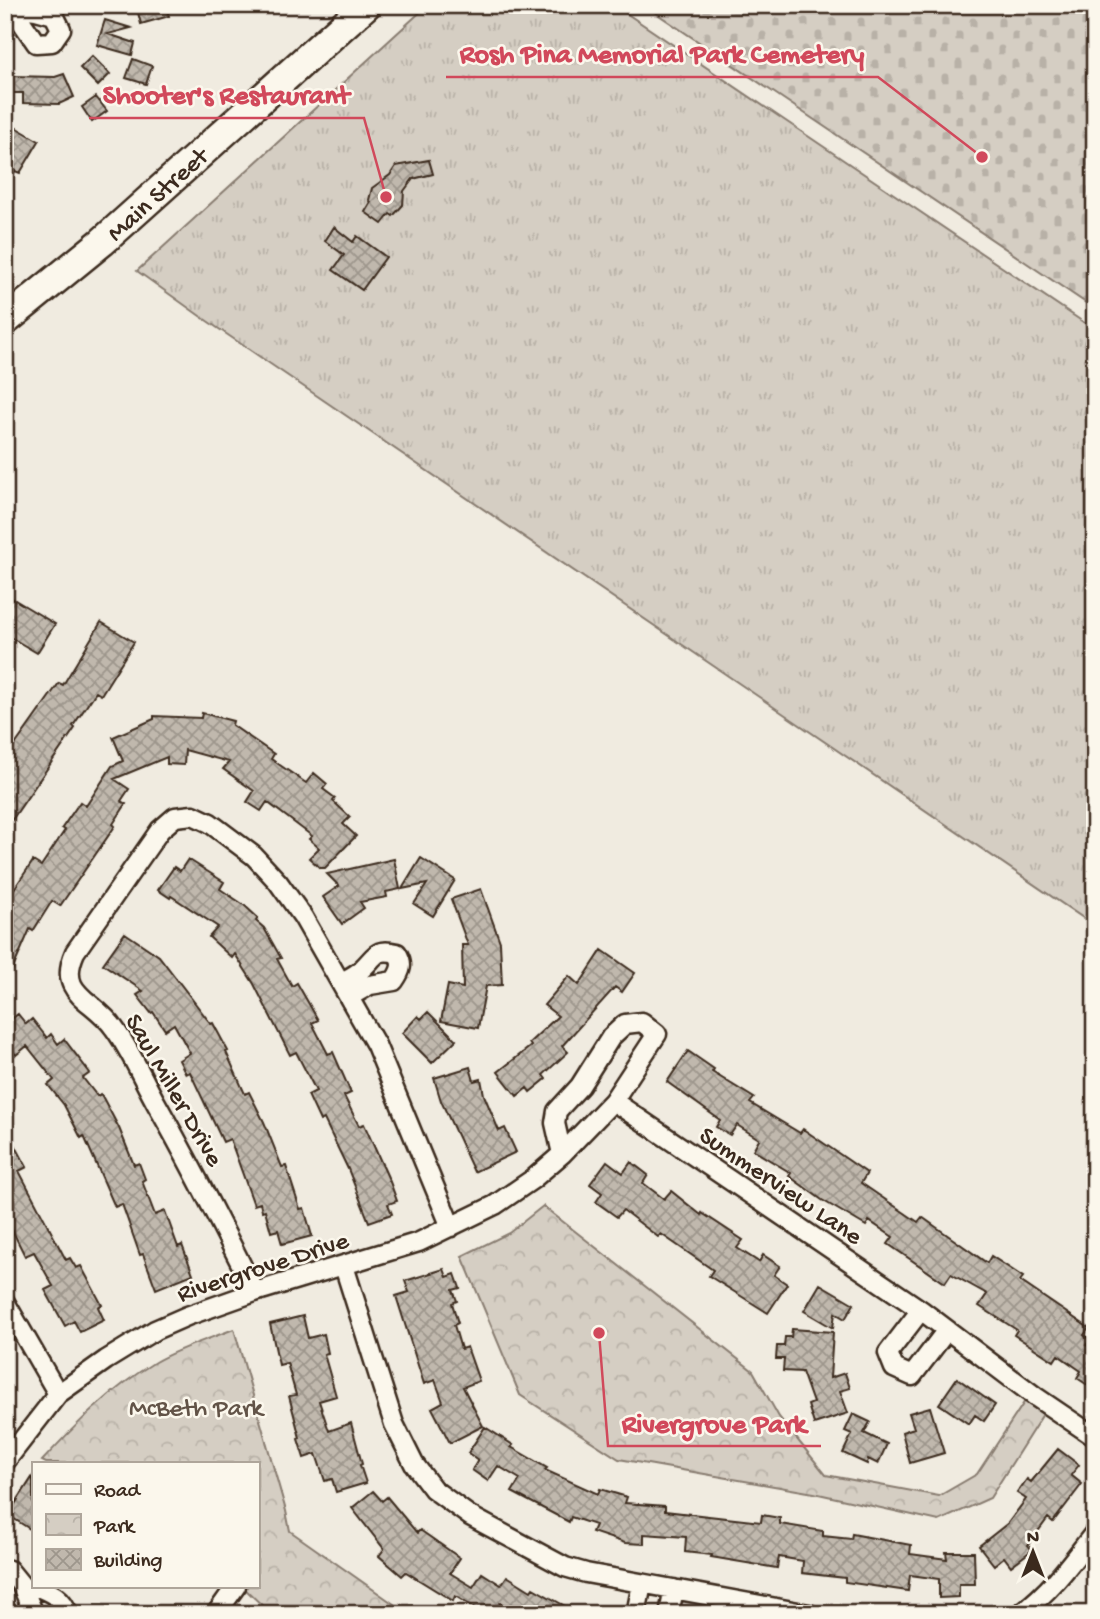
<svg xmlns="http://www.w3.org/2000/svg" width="1100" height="1619" viewBox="0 0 1100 1619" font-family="'Gochi Hand',sans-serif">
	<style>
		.grass { fill: url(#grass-tufts); stroke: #887c70; stroke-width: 2 }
		.cemetery { fill: url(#cemetery-stones); stroke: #887c70; stroke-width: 2 }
		.park { fill: url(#park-crowns); stroke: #887c70; stroke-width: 2 }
		.building { fill: url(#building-cross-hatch); stroke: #3b2a1e; stroke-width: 2 }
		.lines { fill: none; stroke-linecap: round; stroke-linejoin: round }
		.street-casing { stroke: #3b2a1e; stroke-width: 23 }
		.primary-casing { stroke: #3b2a1e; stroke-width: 33 }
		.street { stroke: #fbf7ec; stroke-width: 18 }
		.primary { stroke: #fbf7ec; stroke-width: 28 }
		.labels { text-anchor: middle; stroke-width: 5; stroke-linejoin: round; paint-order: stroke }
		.street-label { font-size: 26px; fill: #3b2a1e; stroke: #fbf7ec }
		.park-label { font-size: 26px; fill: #625347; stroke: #fbf7ec }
		.leader { fill: none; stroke: #d1495b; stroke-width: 2.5 }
		.callout-dot { fill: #d1495b; stroke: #fbf7ec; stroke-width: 2.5 }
		.callout-label { font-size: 28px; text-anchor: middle; font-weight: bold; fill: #d1495b; stroke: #fbf7ec; stroke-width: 5; stroke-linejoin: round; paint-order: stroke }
	</style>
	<defs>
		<pattern id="grass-tufts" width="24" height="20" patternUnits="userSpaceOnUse" patternTransform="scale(1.75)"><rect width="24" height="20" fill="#d5cec3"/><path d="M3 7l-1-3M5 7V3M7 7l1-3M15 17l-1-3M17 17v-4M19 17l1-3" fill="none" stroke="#b8b1a7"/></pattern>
		<pattern id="cemetery-stones" width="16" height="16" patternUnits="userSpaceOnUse" patternTransform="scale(1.75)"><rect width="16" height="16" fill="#d5cec3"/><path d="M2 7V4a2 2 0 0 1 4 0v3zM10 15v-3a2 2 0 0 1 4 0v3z" fill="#b8b1a7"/></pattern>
		<pattern id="park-crowns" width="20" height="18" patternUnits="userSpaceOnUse" patternTransform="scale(1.75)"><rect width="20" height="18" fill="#d5cec3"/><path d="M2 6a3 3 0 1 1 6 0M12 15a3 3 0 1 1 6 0" fill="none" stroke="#b8b1a7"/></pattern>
		<pattern id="building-cross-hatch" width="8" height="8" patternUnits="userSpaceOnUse" patternTransform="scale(1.75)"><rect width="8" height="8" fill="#c0b8ad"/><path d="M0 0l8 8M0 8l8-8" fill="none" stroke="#9d968c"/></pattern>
	</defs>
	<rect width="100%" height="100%" fill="#f0ebe0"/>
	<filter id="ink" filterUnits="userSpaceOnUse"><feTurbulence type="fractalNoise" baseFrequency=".0143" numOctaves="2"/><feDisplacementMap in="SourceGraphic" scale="14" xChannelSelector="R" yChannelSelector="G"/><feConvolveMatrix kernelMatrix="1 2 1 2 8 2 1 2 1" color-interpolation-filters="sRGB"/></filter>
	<g filter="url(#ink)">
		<!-- grass -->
		<path class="grass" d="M428 5H614L1095 330V926L200 316 137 271Z"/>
		<!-- cemetery -->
		<path class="cemetery" d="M644 5H1095V309Z"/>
		<!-- park -->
		<path class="park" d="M543 1206 753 1371 779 1417 826 1475 939 1496 977 1474 1025 1401 1043 1414 990 1498 939 1521 814 1493 619 1459 520 1395 462 1256 509 1233Z
			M234 1329 286 1511 290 1531 408 1614H271L242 1586H257V1463H46L42 1461C77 1423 111 1389 155 1362 179 1348 209 1339 234 1329Z"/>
		<!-- building -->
		<path class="building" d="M136 5H165L169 16 141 24Z
			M105 20 131 28 108 34 135 43 132 55 97 45Z
			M92 56 110 74 98 86 80 68Z
			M133 59 152 66 146 84 126 78Z
			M64 74 74 97 59 104 23 103V93H12V76L55 77Z
			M96 97 107 111 92 122 82 107Z
			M5 121 39 141 20 173 15 171 5 188Z
			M429 160 433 174 413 179 404 191 403 205 393 216 390 214 382 224 365 212 371 202 369 200 372 188 390 175 396 166Z
			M334 227 353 242 357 236 386 257 362 290 333 270 344 255 325 241Z
			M5 594 55 624 37 653 5 634Z
			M101 622 134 642 101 695 96 692 73 726 75 728 5 830V759L59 683 63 685Z
			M202 713 233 721 232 725 274 754 271 759 306 783 314 773 327 784 323 789 335 798 333 801 350 817 343 824 356 836 325 868H320L309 858 319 848 309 839 312 836 267 802 261 811 247 802 254 791 223 769 229 762 185 750 184 765 167 764V757L114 779 129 789 121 801 126 804 113 824 115 826 60 906 52 901 33 931 30 929 5 987V902L33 861 41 866 65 830 62 828 80 802 86 806 112 766 123 761 113 737 154 719V716L201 718Z
			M421 858 455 880 433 916 414 904 427 884 402 889Z
			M188 859 224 882 220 889 244 905 258 918 256 921 264 928 281 958 277 959 292 986 297 983 309 1004 318 1020 312 1023 328 1054 333 1052 351 1093 344 1096 359 1126 364 1124 390 1182 397 1201 388 1204 392 1214 369 1222 348 1169 324 1119 320 1121 308 1095 316 1091 296 1052 290 1055 254 984 235 954 232 958 209 937 218 927 171 896 170 898 158 890 174 867 180 871Z
			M394 859 400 889 386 892 387 897 360 902 364 908 342 924 323 897 339 886 327 874Z
			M481 889 500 942 502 985 486 986 478 1028 441 1021 448 985 463 988 462 945H468L451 899Z
			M125 933 159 956 211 1024 213 1023 228 1051 226 1052 245 1094 249 1092 264 1122 282 1167 286 1166 300 1209 304 1208 312 1236 282 1244 278 1230 271 1232 265 1210 262 1211 260 1203 254 1205 230 1139 223 1142 190 1072 186 1074 179 1060 190 1053 174 1024 165 1030 153 1012 151 1013 137 995 143 991 103 964Z
			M602 950 635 973 622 992 615 987 562 1046 568 1052 543 1075 546 1079 530 1092 527 1088 517 1096 498 1072 531 1046 529 1043 558 1016 544 1005 569 976 579 985Z
			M428 1012 456 1040 432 1063 402 1033 418 1016 421 1019Z
			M18 1014 26 1024 32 1019 47 1038 51 1034 58 1044 64 1039 90 1073 83 1078 97 1096 101 1094 119 1128 134 1165 139 1163 145 1179 142 1181 155 1215 165 1211 178 1247 182 1245 193 1274 156 1289 143 1254 140 1255 122 1204 115 1207 84 1136 81 1138 64 1105 48 1085 54 1080 27 1046 16 1055 5 1041V1024Z
			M688 1051 714 1069 712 1072 754 1098 750 1103 800 1133 803 1129 867 1173 861 1183 918 1222 922 1217 987 1263 991 1256 1023 1277 1020 1281 1089 1328 1084 1335 1090 1340 1086 1345 1095 1351V1390L1077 1378 1081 1371 1058 1355 1054 1361 1014 1335 1017 1330 979 1306 987 1294 951 1274 945 1283 888 1244 893 1237 869 1221 866 1226 822 1200 789 1176 791 1173 753 1150 759 1139 737 1125 730 1135 716 1127 720 1120 667 1082Z
			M470 1067 474 1081 481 1079 484 1095 499 1131 505 1128 516 1152 474 1172 441 1101 434 1078Z
			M5 1126 27 1167 19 1171 66 1260 70 1258 76 1268 81 1266 102 1305 98 1307 104 1320 80 1332 74 1321 65 1326 45 1290 53 1286 34 1252 25 1256 5 1216Z
			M607 1161 623 1173 631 1162 648 1175 643 1183 664 1199 671 1191 701 1215 702 1213 743 1240 737 1248 759 1262 763 1255 780 1266 774 1275 787 1284 768 1313 709 1276 713 1270 661 1234 658 1237 623 1210 617 1217 596 1202 602 1193 590 1184Z
			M444 1269 447 1277 455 1274 460 1288 453 1290 457 1301 452 1303 458 1323 454 1325 461 1349 467 1347 479 1381 463 1387 483 1426 450 1443 432 1408 443 1402 435 1380 424 1384 396 1296 409 1292 405 1281Z
			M820 1284 854 1304 845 1319 835 1313 833 1328 804 1311Z
			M303 1316 308 1338 324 1334 328 1353 324 1354 336 1396 319 1401 329 1431 351 1423 362 1464 360 1465 366 1483 336 1492 332 1479 325 1481 316 1454 304 1458 298 1439 300 1438 289 1396 296 1395 287 1363 279 1365 270 1324Z
			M792 1329 833 1332 830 1378 845 1373 850 1388 840 1391 848 1413 814 1424 808 1405 813 1403 802 1372 783 1371 784 1359H776L777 1346H784L785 1337H791Z
			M957 1378 995 1405 984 1421 975 1415 969 1424 939 1404Z
			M930 1407 944 1453 910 1463 902 1432 914 1428 909 1413Z
			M853 1414 870 1422 864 1433 887 1444 878 1464 868 1459 867 1464 843 1453 852 1434 845 1431Z
			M485 1427 513 1445 511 1447 547 1468 545 1470 598 1494 600 1489 627 1497 625 1503 665 1506V1511L761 1522 762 1515 780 1518V1524L823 1531V1536L851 1539 852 1534 911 1545 910 1554 947 1559 946 1552H974L975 1584H959V1597L939 1598V1579L910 1575 908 1591 845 1582V1578L802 1573 803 1561 779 1557 777 1568 711 1557 712 1555 685 1552 686 1537 644 1534V1544L625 1543 592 1532 595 1525 571 1517 569 1522 512 1492 520 1479 498 1466 488 1481 472 1470 478 1460 468 1453Z
			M1058 1449 1079 1465 1071 1475 1082 1484 1053 1522 1048 1518 1028 1545 1032 1550 1011 1566 1004 1557 994 1565 979 1546 1008 1523 1026 1499 1017 1493 1027 1479 1031 1482Z
			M33 1476V1531L8 1515Z
			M373 1491 382 1501 387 1497 417 1533 420 1530 460 1558 450 1573 473 1587 482 1573 501 1585 507 1576 531 1591 533 1588 579 1614H521L500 1603 495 1612 487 1607 483 1613 455 1596 453 1601 406 1572 402 1576 379 1556 384 1549 352 1508Z"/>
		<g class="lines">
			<!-- street casing -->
			<g class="street-casing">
				<path id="street" d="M10 5 36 43 52 42 61 29 54 15 36 10 13 7
					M342 982C349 978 357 974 362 969 376 956 375 948 397 953 404 964 401 971 394 981L370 985 349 997
					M613 1101 921 1310 1036 1397 1095 1437
					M344 1266 394 1424 414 1464 433 1489 470 1516 565 1567 586 1573 809 1614
					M255 1292C223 1228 191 1165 156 1103 142 1078 131 1051 114 1028 93 998 56 995 75 952L160 830 175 817 193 815 210 823 254 856 278 882 303 917 376 1045 451 1227
					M5 1302 58 1394
					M921 1310 888 1353 894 1368 912 1376 947 1330
					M5 1462 58 1394 106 1360 155 1330 187 1316 255 1292 419 1242 495 1205 533 1179 562 1154 613 1101 657 1034 642 1022 625 1024 611 1037 580 1086 557 1111 555 1123 562 1154
					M9 1570 22 1586 34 1614
					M35 1586C50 1592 63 1597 68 1614
					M216 1614 236 1586
					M636 1614 642 1584
					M669 1614 674 1589
					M1020 1614C1052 1590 1071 1563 1095 1532"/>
			</g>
			<!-- primary casing -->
			<g class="primary-casing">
				<path id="primary" d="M5 321 102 242 366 5"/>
			</g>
			<!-- street -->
			<use href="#street" class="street"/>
			<!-- primary -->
			<use href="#primary" class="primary"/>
		</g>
	</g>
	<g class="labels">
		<!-- street labels -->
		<g class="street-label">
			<text transform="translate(156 193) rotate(-42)" y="9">Main Street</text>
			<text transform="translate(176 1089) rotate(60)" y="9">Saul Miller Drive</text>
			<text transform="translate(782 1184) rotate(34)" y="9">Summerview Lane</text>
			<text transform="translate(262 1265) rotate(-18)" y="9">Rivergrove Drive</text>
		</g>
		<!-- park labels -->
		<g class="park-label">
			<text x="196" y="1415">McBeth Park</text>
		</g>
	</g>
	<!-- callouts -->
	<path class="leader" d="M982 157L878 77H446M386 197L364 118H89M599 1333L608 1446H821"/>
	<g class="callout-dot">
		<circle cx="982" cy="157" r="7"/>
		<circle cx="386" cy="197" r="7"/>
		<circle cx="599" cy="1333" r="7"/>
	</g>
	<g class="callout-label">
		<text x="662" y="62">Rosh Pina Memorial Park Cemetery</text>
		<text x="226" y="103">Shooter's Restaurant</text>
		<text x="714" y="1432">Rivergrove Park</text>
	</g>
	<!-- margin -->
	<rect width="1100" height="1619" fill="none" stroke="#fbf7ec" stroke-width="28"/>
	<rect x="14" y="14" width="1072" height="1591" fill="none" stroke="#3b2a1e" stroke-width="2.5" filter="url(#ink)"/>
	<!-- legend -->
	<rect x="32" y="1462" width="228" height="126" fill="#fbf7ec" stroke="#aea59a" stroke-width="2"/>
	<rect x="46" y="1484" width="35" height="10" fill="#fbf7ec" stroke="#aea59a" stroke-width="2"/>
	<text x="94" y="1496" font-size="21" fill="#3b2a1e">Road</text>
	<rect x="46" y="1514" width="35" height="21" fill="url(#park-crowns)" stroke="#aea59a" stroke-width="2"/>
	<text x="94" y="1532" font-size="21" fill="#3b2a1e">Park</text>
	<rect x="46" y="1549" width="35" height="21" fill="url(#building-cross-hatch)" stroke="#aea59a" stroke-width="2"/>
	<text x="94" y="1566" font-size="21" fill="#3b2a1e">Building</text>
	<!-- north arrow -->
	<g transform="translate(1033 1552)" stroke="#fbf7ec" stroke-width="5" paint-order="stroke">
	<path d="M0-5L12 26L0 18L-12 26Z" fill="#3b2a1e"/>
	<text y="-10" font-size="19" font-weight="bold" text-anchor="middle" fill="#3b2a1e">N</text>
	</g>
</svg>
